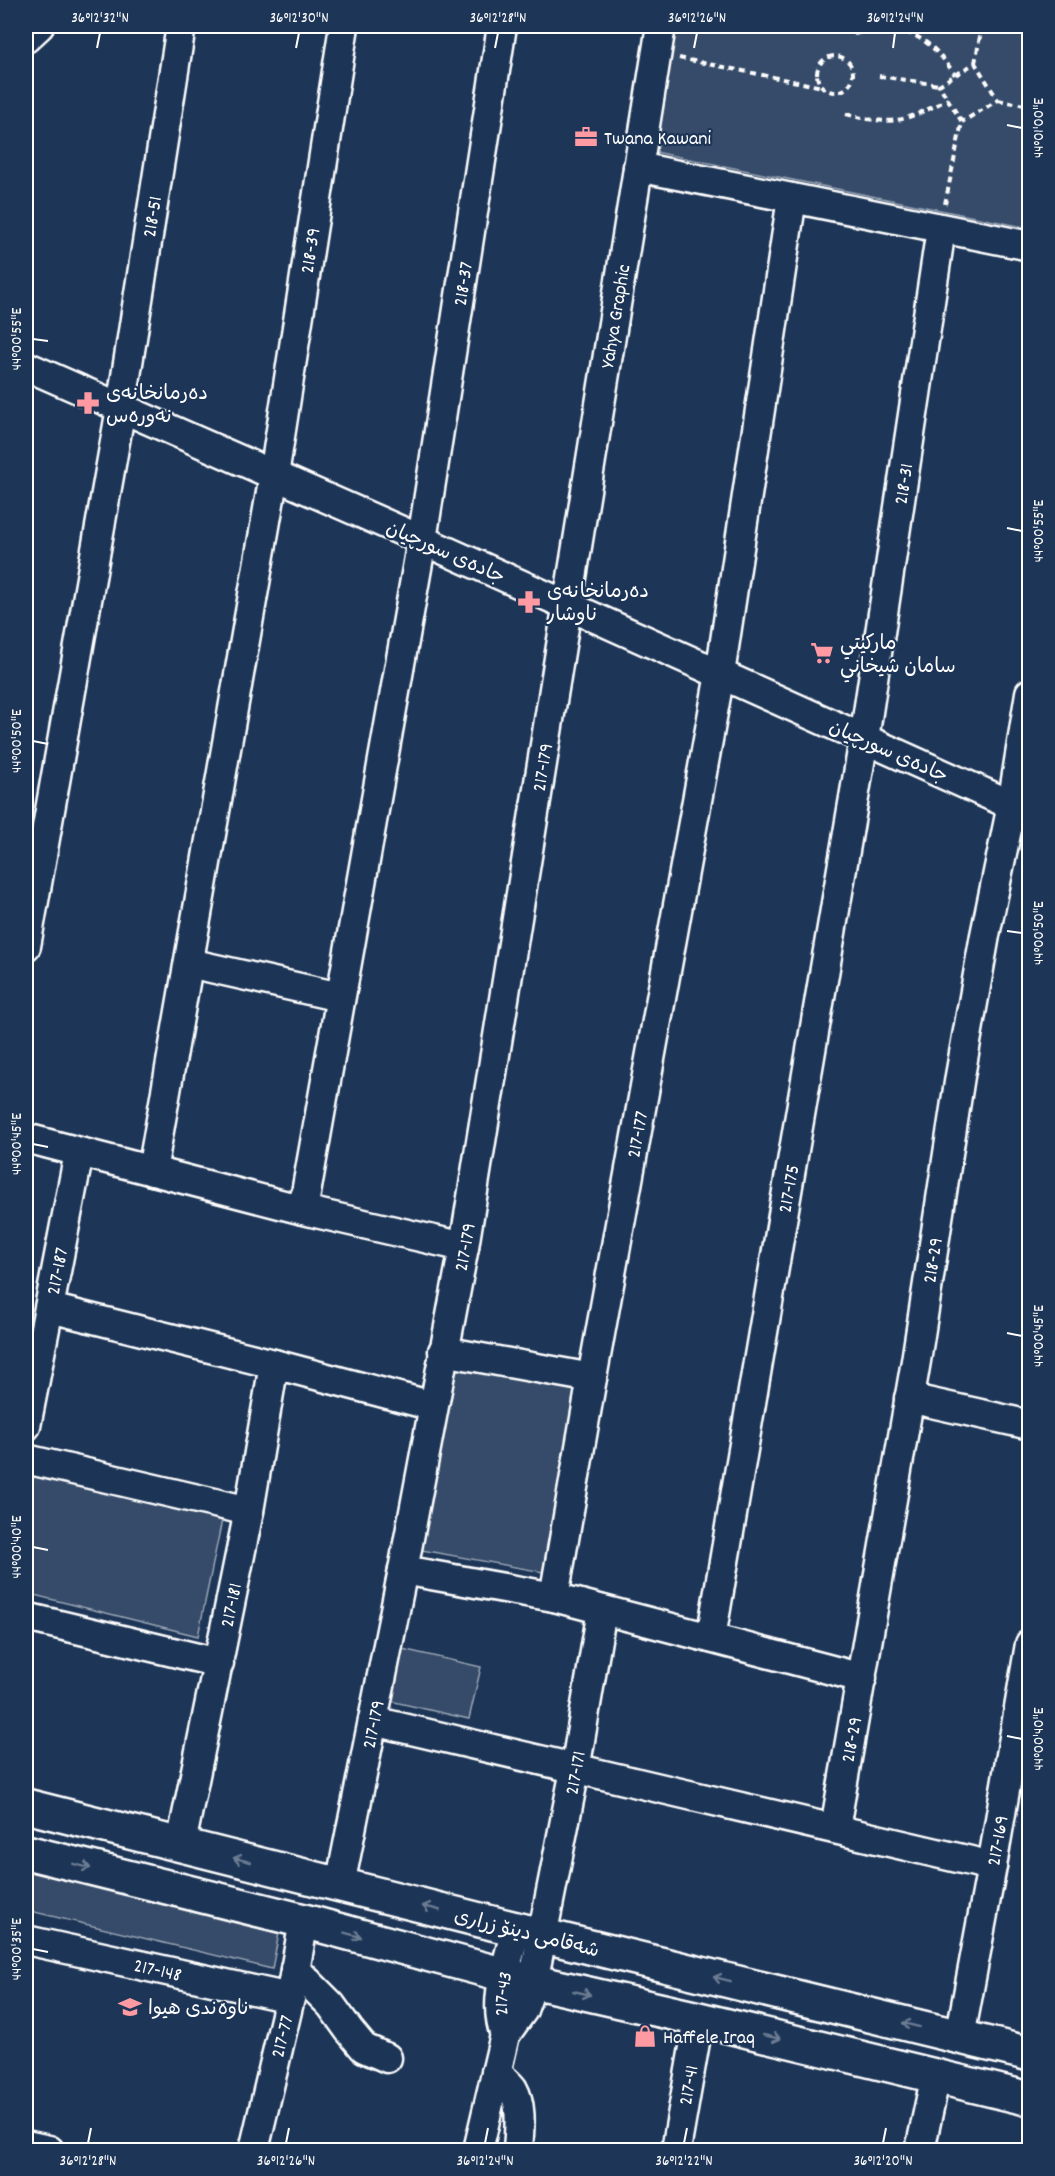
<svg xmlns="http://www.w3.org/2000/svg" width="1055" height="2176" viewBox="0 0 1055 2176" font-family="Dekko,'Playpen Sans Arabic',sans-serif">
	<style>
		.green { fill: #364b69; stroke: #9aa5b4; stroke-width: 1.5 }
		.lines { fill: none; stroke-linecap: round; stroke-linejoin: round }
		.minor-casing { stroke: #fff; stroke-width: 33 }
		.major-casing { stroke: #fff; stroke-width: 38 }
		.path { stroke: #fff; stroke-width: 4; stroke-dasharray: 6 4.5; stroke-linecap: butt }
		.minor { stroke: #1d3557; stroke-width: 28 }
		.major { stroke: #1d3557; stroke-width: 33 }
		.oneway { stroke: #6c7c92 }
		.ticks { fill: none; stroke: #fff; stroke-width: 2 }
		.labels { text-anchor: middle; stroke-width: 4.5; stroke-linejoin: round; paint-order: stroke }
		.poi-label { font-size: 20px; fill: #fff; stroke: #1d3557; text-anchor: start }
		.street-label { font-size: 20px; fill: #fff; stroke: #1d3557 }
		.neatline { fill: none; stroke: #fff; stroke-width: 2 }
		.ticks-label { font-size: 15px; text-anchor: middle; fill: #fff }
	</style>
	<rect width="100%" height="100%" fill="#1d3557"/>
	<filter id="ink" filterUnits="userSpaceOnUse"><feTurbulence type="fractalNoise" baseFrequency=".0167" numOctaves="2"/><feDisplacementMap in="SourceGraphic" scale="12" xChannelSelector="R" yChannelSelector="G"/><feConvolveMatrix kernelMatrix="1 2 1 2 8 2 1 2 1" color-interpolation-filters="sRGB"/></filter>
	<g filter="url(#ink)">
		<!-- green -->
		<path class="green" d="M675 26H1029V228L655 152Z
			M450 1365 577 1389 543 1572 416 1549Z
			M34 1474 222 1520 198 1636 26 1593V1511Z
			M398 1648 481 1667 469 1719 390 1701Z
			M26 1866 280 1928 272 1969 26 1910Z"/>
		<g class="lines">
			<!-- minor casing -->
			<g class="minor-casing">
				<g id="minor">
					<path d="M26 38 39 26"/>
					<path d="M638 167 1030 246"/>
					<path d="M26 366 422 540 1027 812"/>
					<path id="s1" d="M26 946 121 408 181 26"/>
					<path d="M189 963 340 997"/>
					<path d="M26 1138 303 1210 464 1247"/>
					<path id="s2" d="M152 1171 274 475 344 26"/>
					<path id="s3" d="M303 1210 422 540 502 26"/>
					<path d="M50 1308 274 1364 433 1406"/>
					<path d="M443 1351 592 1378"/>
					<path d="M909 1398 1030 1425"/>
					<path id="s4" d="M26 1426 79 1153"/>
					<path d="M26 1459 249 1511"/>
					<path d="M403 1570 554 1597 862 1678"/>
					<path id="s5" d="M554 1597 592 1378 720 674 792 198"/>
					<path d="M26 1617 219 1663"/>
					<path id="s6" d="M711 1638 864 739 941 229"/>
					<path d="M373 1721C579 1771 786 1816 992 1866"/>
					<path id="s7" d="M835 1828 916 1361 960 1076 985 935 1012 805 1030 693"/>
					<path id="s8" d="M181 1844 249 1511 274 1364"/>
					<path id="s9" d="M340 1885 403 1570 464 1247 661 26"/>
					<path id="s10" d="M26 1940 290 1998"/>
					<path d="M295 1969 331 2005 349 2030 364 2048 387 2058"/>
					<path id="s11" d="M505 2035C492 2001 508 1963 516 1929"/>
					<path id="s12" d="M960 2037 992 1866 1030 1644"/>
					<path d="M496 2072C501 2078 509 2083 513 2089 523 2107 519 2131 518 2150"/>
					<path d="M26 2145 49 2150"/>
					<path id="s13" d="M254 2150 290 1998 304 1921"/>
					<path id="s14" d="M478 2150 505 2035 523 2010 533 1982 575 1770 602 1610"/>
					<path id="s15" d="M676 2150 699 2019"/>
					<path d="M920 2150 936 2075"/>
				</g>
			</g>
			<!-- major casing -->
			<g class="major-casing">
				<path id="major" d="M26 1806 516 1929 1030 2054
					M26 1852 304 1921 505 1975 699 2019 1030 2099"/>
			</g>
			<!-- path -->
			<path class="path" d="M854 34C902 22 928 34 955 75
				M817 74a18 18 0 1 1 36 0a18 18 0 1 1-36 0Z
				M679 58 822 87
				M975 63 982 26
				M879 76 939 85
				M998 100 1030 106
				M846 114C893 127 906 121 948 99
				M945 204 962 122 939 85 975 63 998 100 962 122"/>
			<!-- minor -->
			<use href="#minor" class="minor"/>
			<!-- major -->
			<use href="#major" class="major"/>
		</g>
		<!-- one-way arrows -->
		<defs><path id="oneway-shaft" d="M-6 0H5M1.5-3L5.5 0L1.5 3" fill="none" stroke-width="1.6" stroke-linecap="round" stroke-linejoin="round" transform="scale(1.5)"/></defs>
		<g class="oneway">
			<use href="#oneway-shaft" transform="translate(242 1860) rotate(-166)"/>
			<use href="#oneway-shaft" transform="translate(82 1866) rotate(14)"/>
			<use href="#oneway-shaft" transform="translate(431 1908) rotate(-166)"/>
			<use href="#oneway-shaft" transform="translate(353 1935) rotate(15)"/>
			<use href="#oneway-shaft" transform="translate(722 1979) rotate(-166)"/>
			<use href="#oneway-shaft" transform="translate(582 1993) rotate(13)"/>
			<use href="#oneway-shaft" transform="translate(911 2025) rotate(-166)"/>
			<use href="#oneway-shaft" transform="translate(772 2037) rotate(13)"/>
		</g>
	</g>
	<!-- ticks -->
	<path class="ticks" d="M97 48 100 33M296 48 299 33M495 48 498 33M694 48 697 33M893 48 895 33M1007 125 1022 128M33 339 48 341M1007 528 1022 531M33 741 48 744M1007 931 1022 933M33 1144 48 1147M1007 1333 1022 1336M33 1547 48 1550M1007 1736 1022 1739M33 1949 48 1952M88 2143 91 2128M286 2143 289 2128M485 2143 488 2128M684 2143 687 2128M883 2143 886 2128"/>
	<!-- icons -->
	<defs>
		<g id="office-bare" transform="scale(1.8)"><path d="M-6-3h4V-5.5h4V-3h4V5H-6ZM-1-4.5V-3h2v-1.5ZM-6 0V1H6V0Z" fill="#ff9aa2" stroke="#1d3557" stroke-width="2.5" paint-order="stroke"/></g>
		<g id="pharmacy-bare" transform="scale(1.8)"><path d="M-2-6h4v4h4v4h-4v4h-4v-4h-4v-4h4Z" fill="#ff9aa2" stroke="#1d3557" stroke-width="2.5" paint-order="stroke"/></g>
		<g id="supermarket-bare" transform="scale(1.8)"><path d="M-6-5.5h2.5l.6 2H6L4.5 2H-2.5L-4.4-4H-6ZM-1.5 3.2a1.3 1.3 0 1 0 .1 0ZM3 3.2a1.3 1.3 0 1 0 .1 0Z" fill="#ff9aa2" stroke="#1d3557" stroke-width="2.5" paint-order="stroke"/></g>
		<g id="school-bare" transform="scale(1.8)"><path d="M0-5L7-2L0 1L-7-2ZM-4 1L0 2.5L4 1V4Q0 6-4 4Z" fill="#ff9aa2" stroke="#1d3557" stroke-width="2.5" paint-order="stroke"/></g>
		<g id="shop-bare" transform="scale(1.8)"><path d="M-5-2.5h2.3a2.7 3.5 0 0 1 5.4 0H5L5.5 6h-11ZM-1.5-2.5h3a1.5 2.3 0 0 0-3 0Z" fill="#ff9aa2" stroke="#1d3557" stroke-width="2.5" paint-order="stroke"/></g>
	</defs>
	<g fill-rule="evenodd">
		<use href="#office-bare" x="586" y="137"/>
		<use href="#pharmacy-bare" x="88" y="403"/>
		<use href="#pharmacy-bare" x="529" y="602"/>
		<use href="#supermarket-bare" x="822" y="653"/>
		<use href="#school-bare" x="130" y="2007"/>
		<use href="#shop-bare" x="645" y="2036"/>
	</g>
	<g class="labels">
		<!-- poi labels -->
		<g class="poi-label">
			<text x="604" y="144">Twana Kawani</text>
			<text x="106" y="399">دەرمانخانەی<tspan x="106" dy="23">نەورەس</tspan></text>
			<text x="547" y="597">دەرمانخانەی<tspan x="547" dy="23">ناوشار</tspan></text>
			<text x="840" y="649">ماركيتي<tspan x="840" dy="23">سامان شيخاني</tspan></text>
			<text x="148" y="2014">ناوەندی هیوا</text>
			<text x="663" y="2043">Haffele Iraq</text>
		</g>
		<!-- street labels -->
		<g class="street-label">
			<text dy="7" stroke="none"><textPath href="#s1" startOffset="740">218-51</textPath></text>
			<text dy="7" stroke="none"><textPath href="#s2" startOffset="934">218-39</textPath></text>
			<text dy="7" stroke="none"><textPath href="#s3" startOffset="940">218-37</textPath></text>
			<text dy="7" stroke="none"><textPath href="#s9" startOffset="1593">Yahya Graphic</textPath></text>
			<text dy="7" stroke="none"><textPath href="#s6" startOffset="1170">218-31</textPath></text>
			<text transform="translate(446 551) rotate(24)" y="7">جادەی سورچیان</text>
			<text transform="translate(889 750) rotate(24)" y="7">جادەی سورچیان</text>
			<text dy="7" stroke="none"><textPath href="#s9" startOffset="1136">217-179</textPath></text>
			<text dy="7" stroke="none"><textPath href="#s5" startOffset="470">217-177</textPath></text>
			<text dy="7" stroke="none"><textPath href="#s6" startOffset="456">217-175</textPath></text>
			<text dy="7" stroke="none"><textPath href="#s9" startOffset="650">217-179</textPath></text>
			<text dy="7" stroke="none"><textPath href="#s7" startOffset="576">218-29</textPath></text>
			<text dy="7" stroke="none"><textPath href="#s4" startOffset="158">217-187</textPath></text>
			<text dy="7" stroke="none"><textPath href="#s8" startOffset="244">217-181</textPath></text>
			<text dy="7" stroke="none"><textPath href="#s9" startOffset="164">217-179</textPath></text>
			<text dy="7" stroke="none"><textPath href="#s7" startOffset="90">218-29</textPath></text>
			<text dy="7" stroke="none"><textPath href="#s14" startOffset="392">217-171</textPath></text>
			<text dy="7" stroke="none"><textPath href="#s12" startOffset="200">217-169</textPath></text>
			<text transform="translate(527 1932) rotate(14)" y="7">شەقامی دینۆ زراری</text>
			<text dy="7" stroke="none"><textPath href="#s10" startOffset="135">217-148</textPath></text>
			<text dy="7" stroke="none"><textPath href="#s11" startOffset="42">217-43</textPath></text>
			<text dy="7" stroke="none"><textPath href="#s13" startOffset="117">217-77</textPath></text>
			<text dy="7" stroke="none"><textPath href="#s15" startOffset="66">217-41</textPath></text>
		</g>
	</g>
	<!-- margin -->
	<rect width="1055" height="2176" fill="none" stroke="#1d3557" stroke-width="66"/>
	<rect x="33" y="33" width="989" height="2110" class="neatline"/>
	<g class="ticks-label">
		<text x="100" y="22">36°12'32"N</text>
		<text x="299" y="22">36°12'30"N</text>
		<text x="498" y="22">36°12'28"N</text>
		<text x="697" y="22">36°12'26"N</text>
		<text x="895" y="22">36°12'24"N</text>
		<text transform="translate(1038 128) rotate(-90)" y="5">44°01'00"E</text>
		<text transform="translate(16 339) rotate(-90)" y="5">44°00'55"E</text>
		<text transform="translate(1038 531) rotate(-90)" y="5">44°00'55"E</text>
		<text transform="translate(16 741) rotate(-90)" y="5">44°00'50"E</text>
		<text transform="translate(1038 933) rotate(-90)" y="5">44°00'50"E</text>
		<text transform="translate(16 1144) rotate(-90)" y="5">44°00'45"E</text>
		<text transform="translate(1038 1336) rotate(-90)" y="5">44°00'45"E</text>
		<text transform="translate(16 1547) rotate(-90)" y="5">44°00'40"E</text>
		<text transform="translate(1038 1739) rotate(-90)" y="5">44°00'40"E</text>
		<text transform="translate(16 1949) rotate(-90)" y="5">44°00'35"E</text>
		<text x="88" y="2165">36°12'28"N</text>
		<text x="286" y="2165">36°12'26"N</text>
		<text x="485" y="2165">36°12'24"N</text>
		<text x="684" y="2165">36°12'22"N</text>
		<text x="883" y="2165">36°12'20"N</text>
	</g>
</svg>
